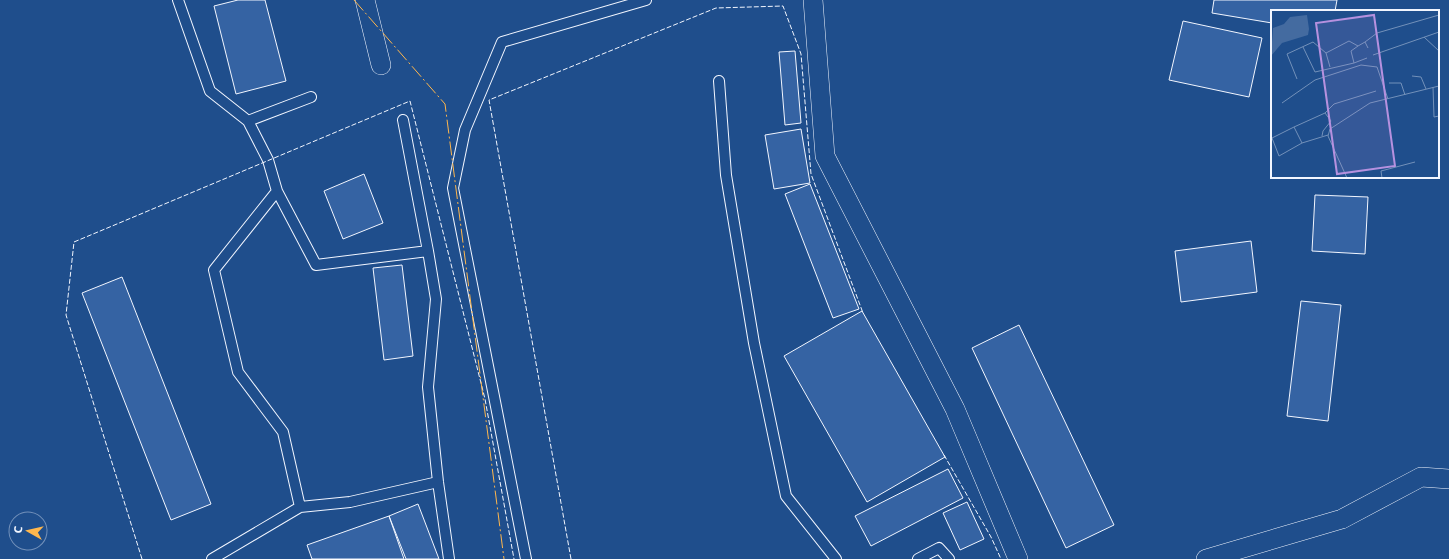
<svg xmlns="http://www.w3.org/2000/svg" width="1449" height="559" viewBox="0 0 1449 559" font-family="'Noto Sans',sans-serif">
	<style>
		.building { fill: #3563a3; stroke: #f2f6ff }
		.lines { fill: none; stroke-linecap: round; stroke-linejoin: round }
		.service-casing { stroke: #f2f6ff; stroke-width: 12 }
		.minor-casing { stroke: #f2f6ff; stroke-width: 20 }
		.service { stroke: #1f4e8c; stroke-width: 10 }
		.minor { stroke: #1f4e8c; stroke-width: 19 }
		.fence { stroke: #f2f6ff; stroke-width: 1; stroke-dasharray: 5 2; stroke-linecap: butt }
		.power { stroke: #ffb74d; stroke-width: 1; stroke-dasharray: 14 3 2 3; stroke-linecap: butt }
		.inset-road { fill: none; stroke: #7391ba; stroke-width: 1 }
		.view { fill: #b691df; fill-opacity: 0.15; stroke: #b691df; stroke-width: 2 }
		.inset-edge { fill: none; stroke: #f2f6ff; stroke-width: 2 }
	</style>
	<rect width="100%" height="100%" fill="#1f4e8c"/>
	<!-- building -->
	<path class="building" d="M238 0H265L286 81 236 94 214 6Z
		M1214 0H1337L1335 11H1272V23L1212 13Z
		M1183 21 1262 38 1249 97 1169 80Z
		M795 51 801 123 785 125 779 52Z
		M801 129 810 183 774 189 765 135Z
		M364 174 383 223 343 239 324 191Z
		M810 184 859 309 833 318 785 194Z
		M1315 195 1368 197 1365 254 1312 251Z
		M1251 241 1257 292 1181 302 1175 251Z
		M402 265 413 356 384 360 373 268Z
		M122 277 211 504 171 520 82 293Z
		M1301 301 1341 305 1328 421 1287 416Z
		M862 311 945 457 867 502 784 356Z
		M1019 325 1114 525 1066 548 972 348Z
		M948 469 963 498 871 546 855 516Z
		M967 502 984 539 960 550 943 513Z
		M418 504 439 559H406L389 516Z
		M389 516 404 559H312L307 545Z"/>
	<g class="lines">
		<!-- service casing -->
		<g class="service-casing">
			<path id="service" d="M178 0 210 91 248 121 311 97
				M719 81 726 175 754 343 786 496 836 559
				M403 120 428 251
				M277 191 316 265 428 251 436 299 428 387 438 482 449 559
				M300 507 350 502 438 482
				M212 559 300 507 283 432 238 372 214 270 277 191 268 160 248 121
				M526 559 453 188 465 130 502 42 646 0
				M918 559 939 548 949 559"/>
		</g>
		<!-- minor casing -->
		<g class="minor-casing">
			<path id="minor" d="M365 0 381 65
				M813 0 825 156 955 409 1018 559
				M1206 559 1342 519 1421 477 1449 479"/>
		</g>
		<!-- service -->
		<use href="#service" class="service"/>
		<!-- minor -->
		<use href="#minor" class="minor"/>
		<!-- fence -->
		<path class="fence" d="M944 455 991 537 1001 559
			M142 559 66 315 74 242 410 101 485 399 514 559
			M571 559 489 100 716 8 783 6 801 54 811 174 863 313"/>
		<!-- power -->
		<path class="power" d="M354 0 445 104 504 559"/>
	</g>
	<!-- overview -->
	<g transform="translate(1271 10)">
		<rect width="168" height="168" fill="#1f4e8c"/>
		<path d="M36 5 38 19 37 25 11 33 0 46 2 18 13 14 19 7Z" fill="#446ba0"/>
		<path class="inset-road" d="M153 27 168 41M32 37 44 62 83 53 80 41 87 36M97 38 94 32 106 23 168 5M55 43 59 57M102 45 168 22M83 53 96 48M141 66 150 67 155 79M26 69 16 44 42 32 55 43 78 31 87 36 94 32M118 73H130L134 85M162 77 163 107 168 106M11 93 44 70 90 55 106 57 117 89M23 117 54 103 63 94 105 81M51 126 52 121 60 111 54 103M31 133 8 146 1 128 23 117 31 133 57 125M76 168 57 126 59 119 99 93 168 76M111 168 110 161 144 152"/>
		<path class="view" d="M103 5 124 156 66 164 45 13Z"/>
		<rect width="168" height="168" class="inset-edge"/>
	</g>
	<!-- north arrow -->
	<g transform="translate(28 531) rotate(278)"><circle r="19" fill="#1f4e8c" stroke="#7391ba"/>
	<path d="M0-3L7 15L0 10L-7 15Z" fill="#ffb74d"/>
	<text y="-6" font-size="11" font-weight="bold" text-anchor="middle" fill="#f2f6ff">С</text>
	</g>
</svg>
